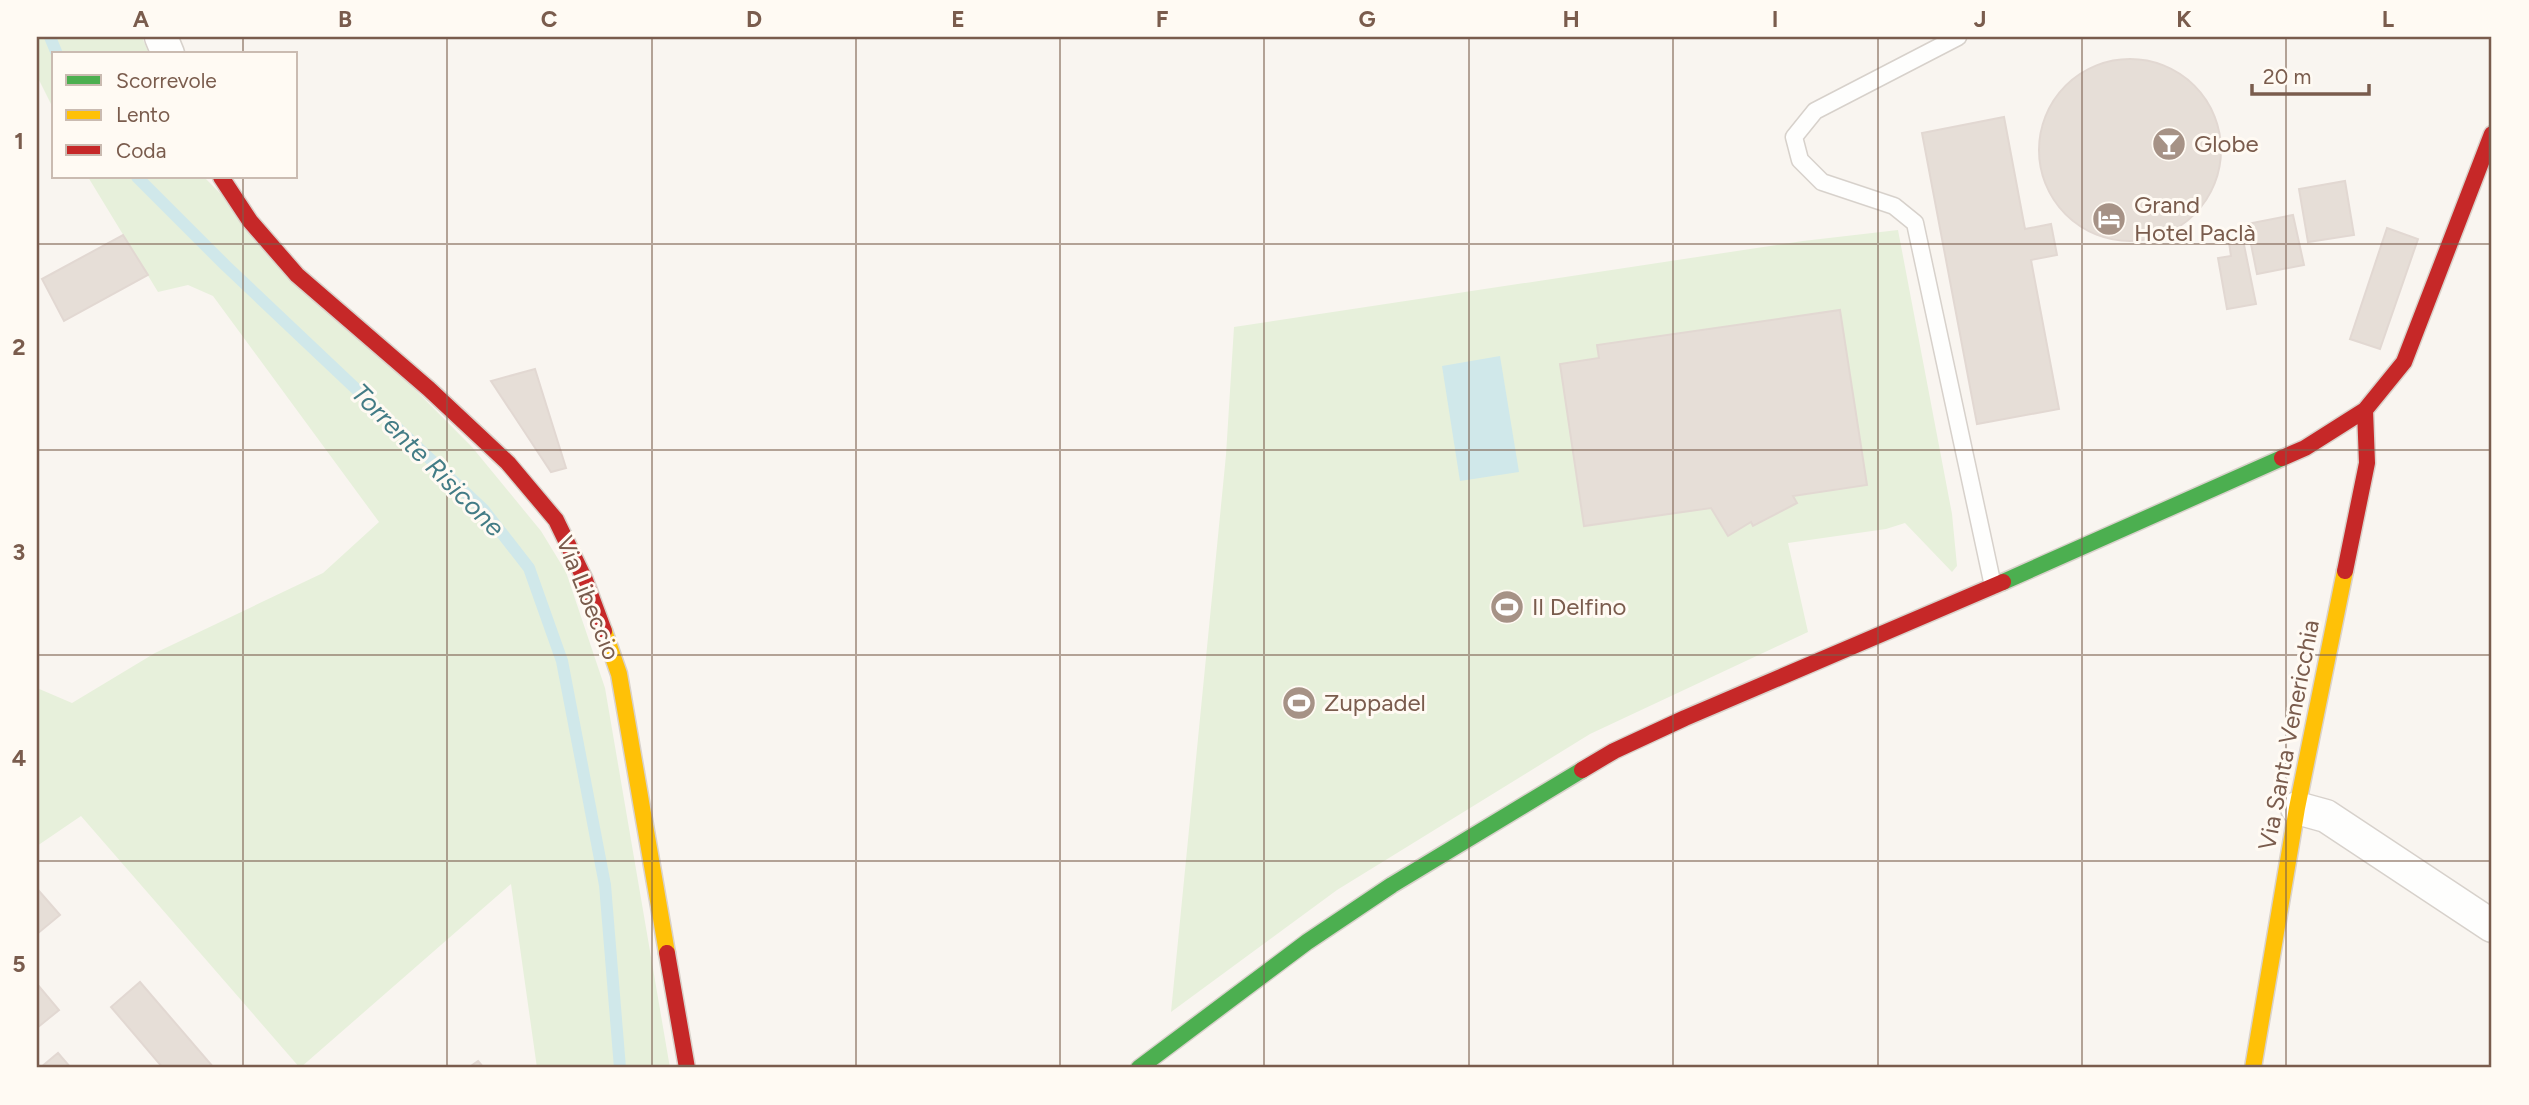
<svg xmlns="http://www.w3.org/2000/svg" width="2529" height="1105" viewBox="0 0 2529 1105" font-family="Figtree,sans-serif">
	<style>
		.green { fill: #e7f0db }
		.water { fill: #d0e8ea }
		.lines { fill: none; stroke-linecap: round; stroke-linejoin: round }
		.stream { stroke: #d0e8ea; stroke-width: 12 }
		.building { fill: #e6ded7; stroke: #e2d8d2; stroke-width: 2 }
		.lane-casing { stroke: #d7d1cb; stroke-width: 19 }
		.street-casing { stroke: #d7d1cb; stroke-width: 35 }
		.fast-casing { stroke: #d9d2cb; stroke-width: 19 }
		.slow-casing { stroke: #d9d2cb; stroke-width: 19 }
		.jam-casing { stroke: #d9d2cb; stroke-width: 19 }
		.lane { stroke: #fefefd; stroke-width: 16 }
		.street { stroke: #fefefd; stroke-width: 32 }
		.fast { stroke: #4caf50; stroke-width: 16 }
		.slow { stroke: #ffc107; stroke-width: 16 }
		.jam { stroke: #c62828; stroke-width: 16 }
		.grid { fill: none; stroke: #7a5c4d; stroke-width: 2; stroke-opacity: 0.55 }
		.labels { text-anchor: middle; stroke-width: 6; stroke-linejoin: round; paint-order: stroke }
		.poi-label { font-size: 24px; fill: #7a5c4d; stroke: #fffaf3; text-anchor: start }
		.street-label { font-size: 24px; fill: #7a5c4d; stroke: #fffaf3 }
		.water-label { font-size: 26px; font-style: italic; fill: #437c86; stroke: #fffaf3 }
		.neatline { fill: none; stroke: #7a5c4d; stroke-width: 2.5 }
		.grid-label { font-size: 23px; text-anchor: middle; font-weight: bold; fill: #7a5c4d }
	</style>
	<rect width="100%" height="100%" fill="#f9f5f0"/>
	<!-- green -->
	<path class="green" d="M37 37H142L149 54H54V110L37 76Z
		M88 177H204L472 447 541 531 566 572 605 688 670 1068H537L511 884 300 1068 81 816 37 846V688L72 703 155 653 323 573 379 522 213 296 188 285 158 292Z
		M1898 230 1952 514 1957 566 1952 572 1905 523 1886 529 1788 543 1808 632 1590 734 1337 890 1171 1012 1226 455 1234 327 1803 241Z"/>
	<!-- water -->
	<path class="water" d="M1500 356 1519 472 1460 481 1442 366Z"/>
	<g class="lines">
		<!-- stream -->
		<path class="stream" d="M50 37 57 54
			M137 177 225 265 483 509 529 568 562 661 605 885 620 1068"/>
	</g>
	<!-- building -->
	<path class="building" d="M2039 150a91 91 0 1 1 182 0a91 91 0 1 1-182 0Z
		M2004 117 2025 229 2051 224 2057 255 2031 260 2059 409 1977 424 1922 133Z
		M2345 181 2354 235 2308 242 2299 189Z
		M2293 215 2304 265 2257 274 2247 224Z
		M2387 228 2418 239 2380 349 2350 339Z
		M123 235 148 275 64 321 42 279Z
		M2243 240 2256 304 2227 309 2218 258 2231 256 2229 242Z
		M1840 310 1867 485 1793 496 1797 503 1753 526 1751 522 1728 536 1711 508 1584 526 1560 364 1599 358 1597 345Z
		M535 369 566 468 551 472 491 381Z
		M39 891 60 915 37 934V893Z
		M140 982 214 1068H163L111 1007Z
		M37 984 59 1010 37 1028Z
		M58 1053 71 1068H40Z
		M478 1061 484 1068H468Z"/>
	<g class="lines">
		<!-- lane casing -->
		<g class="lane-casing">
			<path id="lane" d="M1958 37 1815 111 1794 137 1800 160 1822 182 1894 206 1915 223 1993 586"/>
		</g>
		<!-- street casing -->
		<g class="street-casing">
			<path id="street" d="M161 37 168 54
				M2297 808 2326 816 2492 926"/>
		</g>
		<!-- fast casing -->
		<g class="fast-casing">
			<path id="fast" d="M2003 582 2282 458
				M1139 1068 1307 942 1392 885 1582 770"/>
		</g>
		<!-- slow casing -->
		<g class="slow-casing">
			<path id="slow" d="M604 631 619 674 667 953
				M2253 1068 2297 808 2345 571"/>
		</g>
		<!-- jam casing -->
		<g class="jam-casing">
			<path id="jam" d="M221 177 250 221 297 275 429 389 508 463 556 520 585 580 604 631
				M2282 458 2305 448 2365 410 2404 362 2492 134
				M2345 571 2367 463 2365 410
				M1582 770 1614 751 1685 718 2003 582
				M667 953 687 1068"/>
		</g>
		<!-- lane -->
		<use href="#lane" class="lane"/>
		<!-- street -->
		<use href="#street" class="street"/>
		<!-- fast -->
		<use href="#fast" class="fast"/>
		<!-- slow -->
		<use href="#slow" class="slow"/>
		<!-- jam -->
		<use href="#jam" class="jam"/>
	</g>
	<!-- grid -->
	<path class="grid" d="M243 37V54M447 37V1068M652 37V1068M856 37V1068M1060 37V1068M1264 37V1068M1469 37V1068M1673 37V1068M1878 37V1068M2082 37V1068M2286 37V1068M243 177V1068M37 244H2492M37 450H2492M37 655H2492M37 861H2492"/>
	<!-- icons -->
	<defs>
		<g id="bar-disc" transform="scale(1.75)"><circle r="9.5" fill="#a69286" stroke="#fffaf3"/><path d="M-6-5H6L.8 .8V4.5H3.5V6h-7V4.5H-.8V.8Z" fill="#fff"/></g>
		<g id="hotel-disc" transform="scale(1.75)"><circle r="9.5" fill="#a69286" stroke="#fffaf3"/><path d="M-6-4.5h1.5V1H6V5H4.5V3h-9V5H-6ZM-4 0a1.8 1.8 0 1 1 3.6 0ZM.5 0V-2.5h3Q6-2.5 6 0Z" fill="#fff"/></g>
		<g id="stadium-disc" transform="scale(1.75)"><circle r="9.5" fill="#a69286" stroke="#fffaf3"/><path d="M0-5a6.5 5 0 1 0 0 10a6.5 5 0 1 0 0-10ZM-3.5-1.8h7v3.6h-7Z" fill="#fff"/></g>
	</defs>
	<g fill-rule="evenodd">
		<use href="#bar-disc" x="2169" y="144"/>
		<use href="#hotel-disc" x="2109" y="219"/>
		<use href="#stadium-disc" x="1507" y="607"/>
		<use href="#stadium-disc" x="1299" y="703"/>
	</g>
	<g class="labels">
		<!-- poi labels -->
		<g class="poi-label">
			<text x="2194" y="152">Globe</text>
			<text x="2134" y="213">Grand<tspan x="2134" dy="28">Hotel Paclà</tspan></text>
			<text x="1532" y="615">Il Delfino</text>
			<text x="1324" y="711">Zuppadel</text>
		</g>
		<!-- street labels -->
		<g class="street-label">
			<text transform="translate(588 598) rotate(68)" y="8">Via Libeccio</text>
			<text transform="translate(2289 735) rotate(-79)" y="8">Via Santa Venericchia</text>
		</g>
		<!-- water labels -->
		<g class="water-label">
			<text transform="translate(428 460) rotate(45)" y="9">Torrente Risicone</text>
		</g>
	</g>
	<!-- border -->
	<rect width="2529" height="1105" fill="none" stroke="#fffaf3" stroke-width="77"/>
	<!-- legend -->
	<rect x="52" y="52" width="245" height="126" fill="#fffaf3" stroke="#cabbb1" stroke-width="2"/>
	<rect x="66" y="75" width="35" height="10" fill="#4caf50" stroke="#cabbb1" stroke-width="2"/>
	<text x="116" y="88" font-size="21" fill="#7a5c4d">Scorrevole</text>
	<rect x="66" y="110" width="35" height="10" fill="#ffc107" stroke="#cabbb1" stroke-width="2"/>
	<text x="116" y="122" font-size="21" fill="#7a5c4d">Lento</text>
	<rect x="66" y="145" width="35" height="10" fill="#c62828" stroke="#cabbb1" stroke-width="2"/>
	<text x="116" y="158" font-size="21" fill="#7a5c4d">Coda</text>
	<!-- scale -->
	<path d="M2252 84v10h117v-10" fill="none" stroke="#7a5c4d" stroke-width="3.5"/>
	<text x="2263" y="84" font-size="21" fill="#7a5c4d" stroke="#fffaf3" stroke-width="5" paint-order="stroke">20 m</text>
	<rect x="38" y="38" width="2452" height="1028" class="neatline"/>
	<g class="grid-label">
		<text x="141" y="27">A</text>
		<text x="345" y="27">B</text>
		<text x="549" y="27">C</text>
		<text x="754" y="27">D</text>
		<text x="958" y="27">E</text>
		<text x="1162" y="27">F</text>
		<text x="1367" y="27">G</text>
		<text x="1571" y="27">H</text>
		<text x="1775" y="27">I</text>
		<text x="1980" y="27">J</text>
		<text x="2184" y="27">K</text>
		<text x="2388" y="27">L</text>
		<text x="19" y="149">1</text>
		<text x="19" y="355">2</text>
		<text x="19" y="560">3</text>
		<text x="19" y="766">4</text>
		<text x="19" y="972">5</text>
	</g>
</svg>
